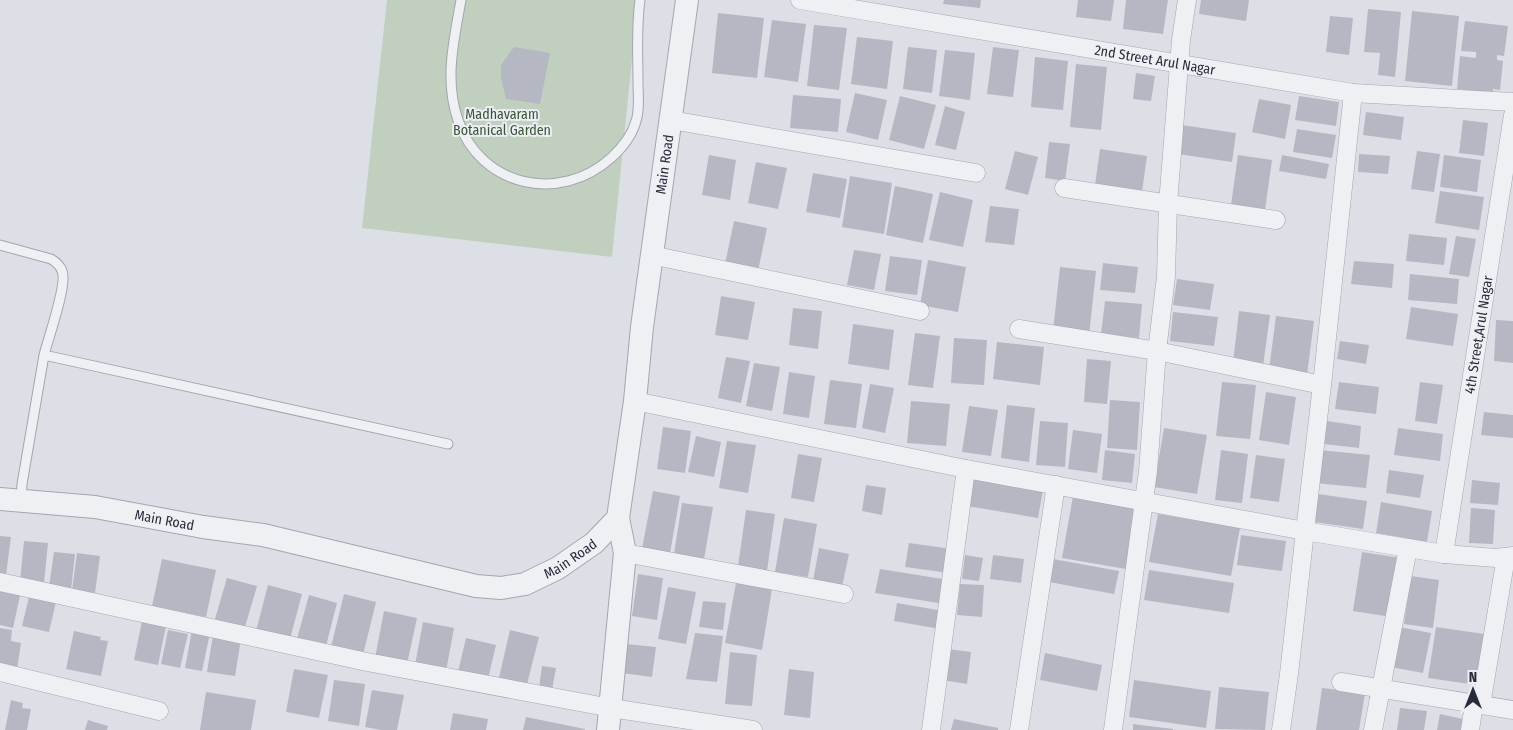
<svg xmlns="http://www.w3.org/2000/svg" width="1513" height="730" viewBox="0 0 1513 730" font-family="'Fira Sans Condensed',sans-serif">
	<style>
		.green { fill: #c1cfbf }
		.building { fill: #b5b8c2 }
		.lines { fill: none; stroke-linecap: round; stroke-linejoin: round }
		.service-casing { stroke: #a3a6af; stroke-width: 11 }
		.minor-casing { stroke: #a3a6af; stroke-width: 19 }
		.tertiary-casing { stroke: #a3a6af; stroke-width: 24 }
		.service { stroke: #eff0f4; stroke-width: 9 }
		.minor { stroke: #eff0f4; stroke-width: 18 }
		.tertiary { stroke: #eff0f4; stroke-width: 22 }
		.labels { text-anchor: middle; stroke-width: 4; stroke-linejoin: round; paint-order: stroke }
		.street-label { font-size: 14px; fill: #272c3b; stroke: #eceef4 }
		.park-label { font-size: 14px; fill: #385636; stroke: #eceef4 }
	</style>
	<rect width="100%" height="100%" fill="#dddfe6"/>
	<!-- green -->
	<path class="green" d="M387 0H638L612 257 362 228Z"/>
	<!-- building -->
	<path class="building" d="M944 0H981L980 8 943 4Z
		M1078 0H1114L1111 21 1076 17Z
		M1126 0H1168L1163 34 1123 29Z
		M1201 0H1249L1246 21 1199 14Z
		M1368 9 1401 12 1395 77 1378 75 1380 53 1364 52Z
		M1412 11 1459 16 1452 86 1405 81Z
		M718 13 764 18 757 78 712 73Z
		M1330 16 1353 18 1349 55 1326 52Z
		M772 20 806 24 798 82 764 77Z
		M1465 21 1508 26 1504 56 1497 55V60L1503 61 1500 90 1493 89V93L1457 89 1460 56 1476 58V52L1461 51Z
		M814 25 847 28 839 90 807 86Z
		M857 37 893 41 887 89 851 84Z
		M514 47 550 53 540 104 506 99 501 78V65Z
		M908 47 937 50 932 93 903 89Z
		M993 47 1019 50 1013 97 987 94Z
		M945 50 975 53 970 100 939 96Z
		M1035 57 1068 61 1063 110 1031 107Z
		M1076 64 1107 67 1101 130 1070 127Z
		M1136 73 1155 76 1151 101 1133 99Z
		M855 93 887 100 878 140 846 132Z
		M793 95 841 99 838 132 790 128Z
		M900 96 936 105 924 149 889 140Z
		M1299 96 1339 102 1336 126 1295 120Z
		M1259 99 1291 105 1285 139 1252 132Z
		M945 106 965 112 956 150 935 145Z
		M1366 112 1404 117 1401 140 1363 135Z
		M1463 120 1488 123 1484 156 1459 153Z
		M1182 125 1236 133 1232 162 1178 154Z
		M1297 129 1336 135 1332 158 1293 152Z
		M1049 142 1070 144 1065 181 1045 178Z
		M1100 149 1147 156 1142 192 1095 185Z
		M1015 151 1038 157 1028 195 1005 189Z
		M1417 151 1440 154 1434 192 1411 189Z
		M1359 154 1390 156 1388 174 1358 172Z
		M709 155 736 160 730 200 702 195Z
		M1238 155 1272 160 1265 210 1231 205Z
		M1282 155 1329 164 1326 179 1279 171Z
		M1444 155 1481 160 1477 192 1440 187Z
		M756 162 787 168 778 209 748 203Z
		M813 173 847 179 840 218 806 212Z
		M850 176 892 183 884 234 842 227Z
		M895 186 933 194 923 243 886 235Z
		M1440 191 1484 197 1479 230 1435 223Z
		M940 192 973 200 963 247 929 240Z
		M990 206 1019 209 1014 245 985 242Z
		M734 221 767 228 758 271 725 264Z
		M1409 234 1447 238 1444 265 1406 261Z
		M1456 236 1476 239 1469 277 1449 274Z
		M854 250 881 254 874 290 847 285Z
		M890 256 922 260 917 295 885 291Z
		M928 260 966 267 958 312 920 305Z
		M1354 261 1394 264 1392 288 1351 284Z
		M1103 263 1138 267 1135 293 1100 290Z
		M1060 267 1096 271 1089 335 1053 331Z
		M1410 274 1459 279 1457 304 1408 300Z
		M1177 279 1214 284 1210 310 1173 305Z
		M721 296 755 302 748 340 715 335Z
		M1105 301 1142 304 1139 338 1101 334Z
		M1411 307 1458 314 1453 346 1406 339Z
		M793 308 822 311 818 349 789 345Z
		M1239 311 1270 315 1263 366 1233 363Z
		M1173 312 1218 317 1214 346 1170 341Z
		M1276 316 1314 321 1307 375 1269 370Z
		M1496 320 1513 321V363L1494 361Z
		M853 324 894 330 889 370 848 364Z
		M915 333 940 336 933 388 908 385Z
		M954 338 987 340 984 385 951 383Z
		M1340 341 1369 345 1366 364 1337 359Z
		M997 342 1044 347 1040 385 993 379Z
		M726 357 750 361 741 403 718 398Z
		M1087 359 1111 361 1107 404 1084 402Z
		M754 363 780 367 772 411 746 406Z
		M789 372 815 376 809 418 783 414Z
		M830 380 862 384 856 428 824 424Z
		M1222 382 1256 385 1250 439 1216 436Z
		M1339 382 1379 387 1376 414 1335 409Z
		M1420 382 1443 385 1437 424 1415 421Z
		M870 384 894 388 885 433 862 428Z
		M1266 392 1296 397 1289 445 1259 440Z
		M1110 400 1140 402 1137 450 1107 448Z
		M911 401 950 404 946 446 907 443Z
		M1007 405 1035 408 1029 462 1001 458Z
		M969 406 998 410 991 456 962 452Z
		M1484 412 1513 415V438L1481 435Z
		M1040 421 1068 423 1065 467 1036 465Z
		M1327 421 1361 426 1359 448 1324 444Z
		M663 427 691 431 685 473 657 469Z
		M1164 428 1207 435 1197 494 1154 487Z
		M1398 428 1443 434 1440 461 1394 455Z
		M1073 430 1102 434 1097 473 1068 469Z
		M696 436 721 442 714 477 688 472Z
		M727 441 756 445 748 493 719 488Z
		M1105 450 1135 454 1132 483 1102 480Z
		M1221 450 1248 454 1242 503 1215 500Z
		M1319 450 1370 455 1366 488 1315 483Z
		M798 454 822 458 814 502 791 498Z
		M1256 455 1285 459 1279 502 1250 498Z
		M1389 470 1424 475 1420 498 1386 493Z
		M972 478 1043 490 1038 518 967 506Z
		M1472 480 1500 483 1498 505 1470 503Z
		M866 485 886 488 882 515 862 511Z
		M653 491 680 496 669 559 641 554Z
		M1318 494 1367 501 1363 529 1314 522Z
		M1073 496 1136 506 1126 569 1062 558Z
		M1381 502 1432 511 1427 542 1376 533Z
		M682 503 713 507 703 565 673 560Z
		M1471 508 1495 510 1493 544 1469 543Z
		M746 510 775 514 767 571 738 566Z
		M1158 514 1240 528 1231 576 1149 562Z
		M784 518 817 524 808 577 775 572Z
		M1241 535 1286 541 1282 571 1237 565Z
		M0 536 11 537 6 575 0 574Z
		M24 541 48 543 44 583 20 581Z
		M909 543 952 549 949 573 905 567Z
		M819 548 849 554 842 587 813 581Z
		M54 552 75 554 71 590 49 587Z
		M1362 552 1401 558 1392 617 1353 611Z
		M77 553 100 556 95 593 72 590Z
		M965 555 983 558 979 581 962 579Z
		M993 555 1024 559 1021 583 990 579Z
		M162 559 216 570 206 617 152 606Z
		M1053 559 1119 571 1114 594 1049 582Z
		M880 569 949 580 945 604 875 593Z
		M1149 570 1234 583 1229 613 1144 600Z
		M638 574 663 578 657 620 632 616Z
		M1411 576 1439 580 1433 628 1404 624Z
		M227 578 257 586 245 627 215 619Z
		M736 583 772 589 762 650 725 643Z
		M960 584 984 585 982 617 957 615Z
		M268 585 302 594 290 639 256 631Z
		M0 586 21 591 13 628 0 625Z
		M668 587 696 592 686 644 658 639Z
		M344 594 376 602 363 655 331 647Z
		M309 595 337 603 326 646 297 639Z
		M29 597 56 602 49 632 22 626Z
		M703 601 726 603 723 630 699 627Z
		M897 603 943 611 940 629 894 621Z
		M384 611 417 618 407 664 375 658Z
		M142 621 166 626 158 665 134 660Z
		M423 622 454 628 446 671 415 665Z
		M1399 627 1431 633 1423 673 1391 667Z
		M1436 627 1484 634 1477 685 1428 678Z
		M0 628 12 630 11 641 21 643 17 669 0 667Z
		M168 630 188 634 180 668 161 664Z
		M192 630 210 633 202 671 185 668Z
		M510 630 539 637 526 688 498 682Z
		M74 631 101 637 100 640 108 641 101 676 66 669Z
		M695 633 723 636 717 682 686 679Z
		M213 635 241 639 235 676 207 672Z
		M466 638 496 645 487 683 457 676Z
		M626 644 656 647 652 677 622 673Z
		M947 649 971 652 967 684 942 680Z
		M730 652 757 655 752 706 725 704Z
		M1045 653 1102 665 1097 691 1040 680Z
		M542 666 556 668 552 690 539 688Z
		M294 669 328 675 319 718 286 712Z
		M789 669 814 672 810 718 784 715Z
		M334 680 365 684 359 726 328 721Z
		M1134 680 1211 691 1206 728 1129 717Z
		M1219 687 1269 692 1265 730 1215 729Z
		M1322 688 1365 693 1359 730H1316Z
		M372 690 404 695 397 730H381L365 727Z
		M206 692 256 700 251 730H200Z
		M11 700 23 703 22 708 31 709 27 730H5Z
		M1400 708 1427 711 1424 730H1397Z
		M453 713 488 719 486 730H450Z
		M1440 714 1463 719 1462 730H1437Z
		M526 717 585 729V730H523Z
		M954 719 998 728V730H951Z
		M88 720 108 726 107 730H85Z
		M1133 724 1173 729V730H1133Z"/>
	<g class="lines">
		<!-- service casing -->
		<g class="service-casing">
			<path id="service" d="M461 0C454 40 444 80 458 120 480 187 560 204 611 158 622 148 632 136 636 121 640 110 638 95 638 83 638 55 636 28 640 0
				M0 245 51 259C56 262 60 265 62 271 68 283 48 339 44 355
				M21 501 22 484 44 355 448 444"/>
		</g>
		<!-- minor casing -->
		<g class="minor-casing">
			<g id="minor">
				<path id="s1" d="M800 0 1353 93 1513 102"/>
				<path d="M671 120 976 173"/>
				<path d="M1064 188 1276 220"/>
				<path d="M651 255 920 311"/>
				<path d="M1019 329 1157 351 1322 385 1353 93"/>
				<path d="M635 401 966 469 1305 531 1322 385"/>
				<path d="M625 553 844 594"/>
				<path id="s2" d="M1444 554 1513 115"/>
				<path d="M0 582 367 662 611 708 753 730"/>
				<path d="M0 672 159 711"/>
				<path d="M1341 682 1513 710"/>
				<path d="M1481 705 1506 557"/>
				<path d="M931 730 966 469"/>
				<path d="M1019 730 1056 485"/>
				<path d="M1113 730 1148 471 1157 351 1166 276 1168 204 1181 40 1187 0"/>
				<path d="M1281 730 1289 674 1305 531 1444 554 1496 558 1513 556"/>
				<path d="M1373 730 1408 548"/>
				<path d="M1470 730 1474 704"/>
			</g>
		</g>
		<!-- tertiary casing -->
		<g class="tertiary-casing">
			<g id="tertiary">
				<path id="s3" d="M0 499 95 507 203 527 263 535 476 586 501 588 525 584 558 568 594 543 618 518 635 401 642 327 687 0"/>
				<path d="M608 730 625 553 618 518"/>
			</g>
		</g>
		<!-- service -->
		<use href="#service" class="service"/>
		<!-- minor -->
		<use href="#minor" class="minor"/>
		<!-- tertiary -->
		<use href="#tertiary" class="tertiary"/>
	</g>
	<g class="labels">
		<!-- street labels -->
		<g class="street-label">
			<text dy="5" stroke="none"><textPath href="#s1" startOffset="360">2nd Street Arul Nagar</textPath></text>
			<text dy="5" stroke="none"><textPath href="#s3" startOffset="1006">Main Road</textPath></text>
			<text dy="5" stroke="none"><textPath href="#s2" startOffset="222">4th Street,Arul Nagar</textPath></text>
			<text dy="5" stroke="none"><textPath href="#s3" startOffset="166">Main Road</textPath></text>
			<text dy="5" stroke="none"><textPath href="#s3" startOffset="586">Main Road</textPath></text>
		</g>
		<!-- park labels -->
		<g class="park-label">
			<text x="502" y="119">Madhavaram<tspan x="502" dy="16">Botanical Garden</tspan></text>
		</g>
	</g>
	<!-- north arrow -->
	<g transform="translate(1473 690)" stroke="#eceef4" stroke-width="4" paint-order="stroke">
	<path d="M0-4L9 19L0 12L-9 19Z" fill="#272c3b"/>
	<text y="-8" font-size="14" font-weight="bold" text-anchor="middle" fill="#272c3b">N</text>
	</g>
</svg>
